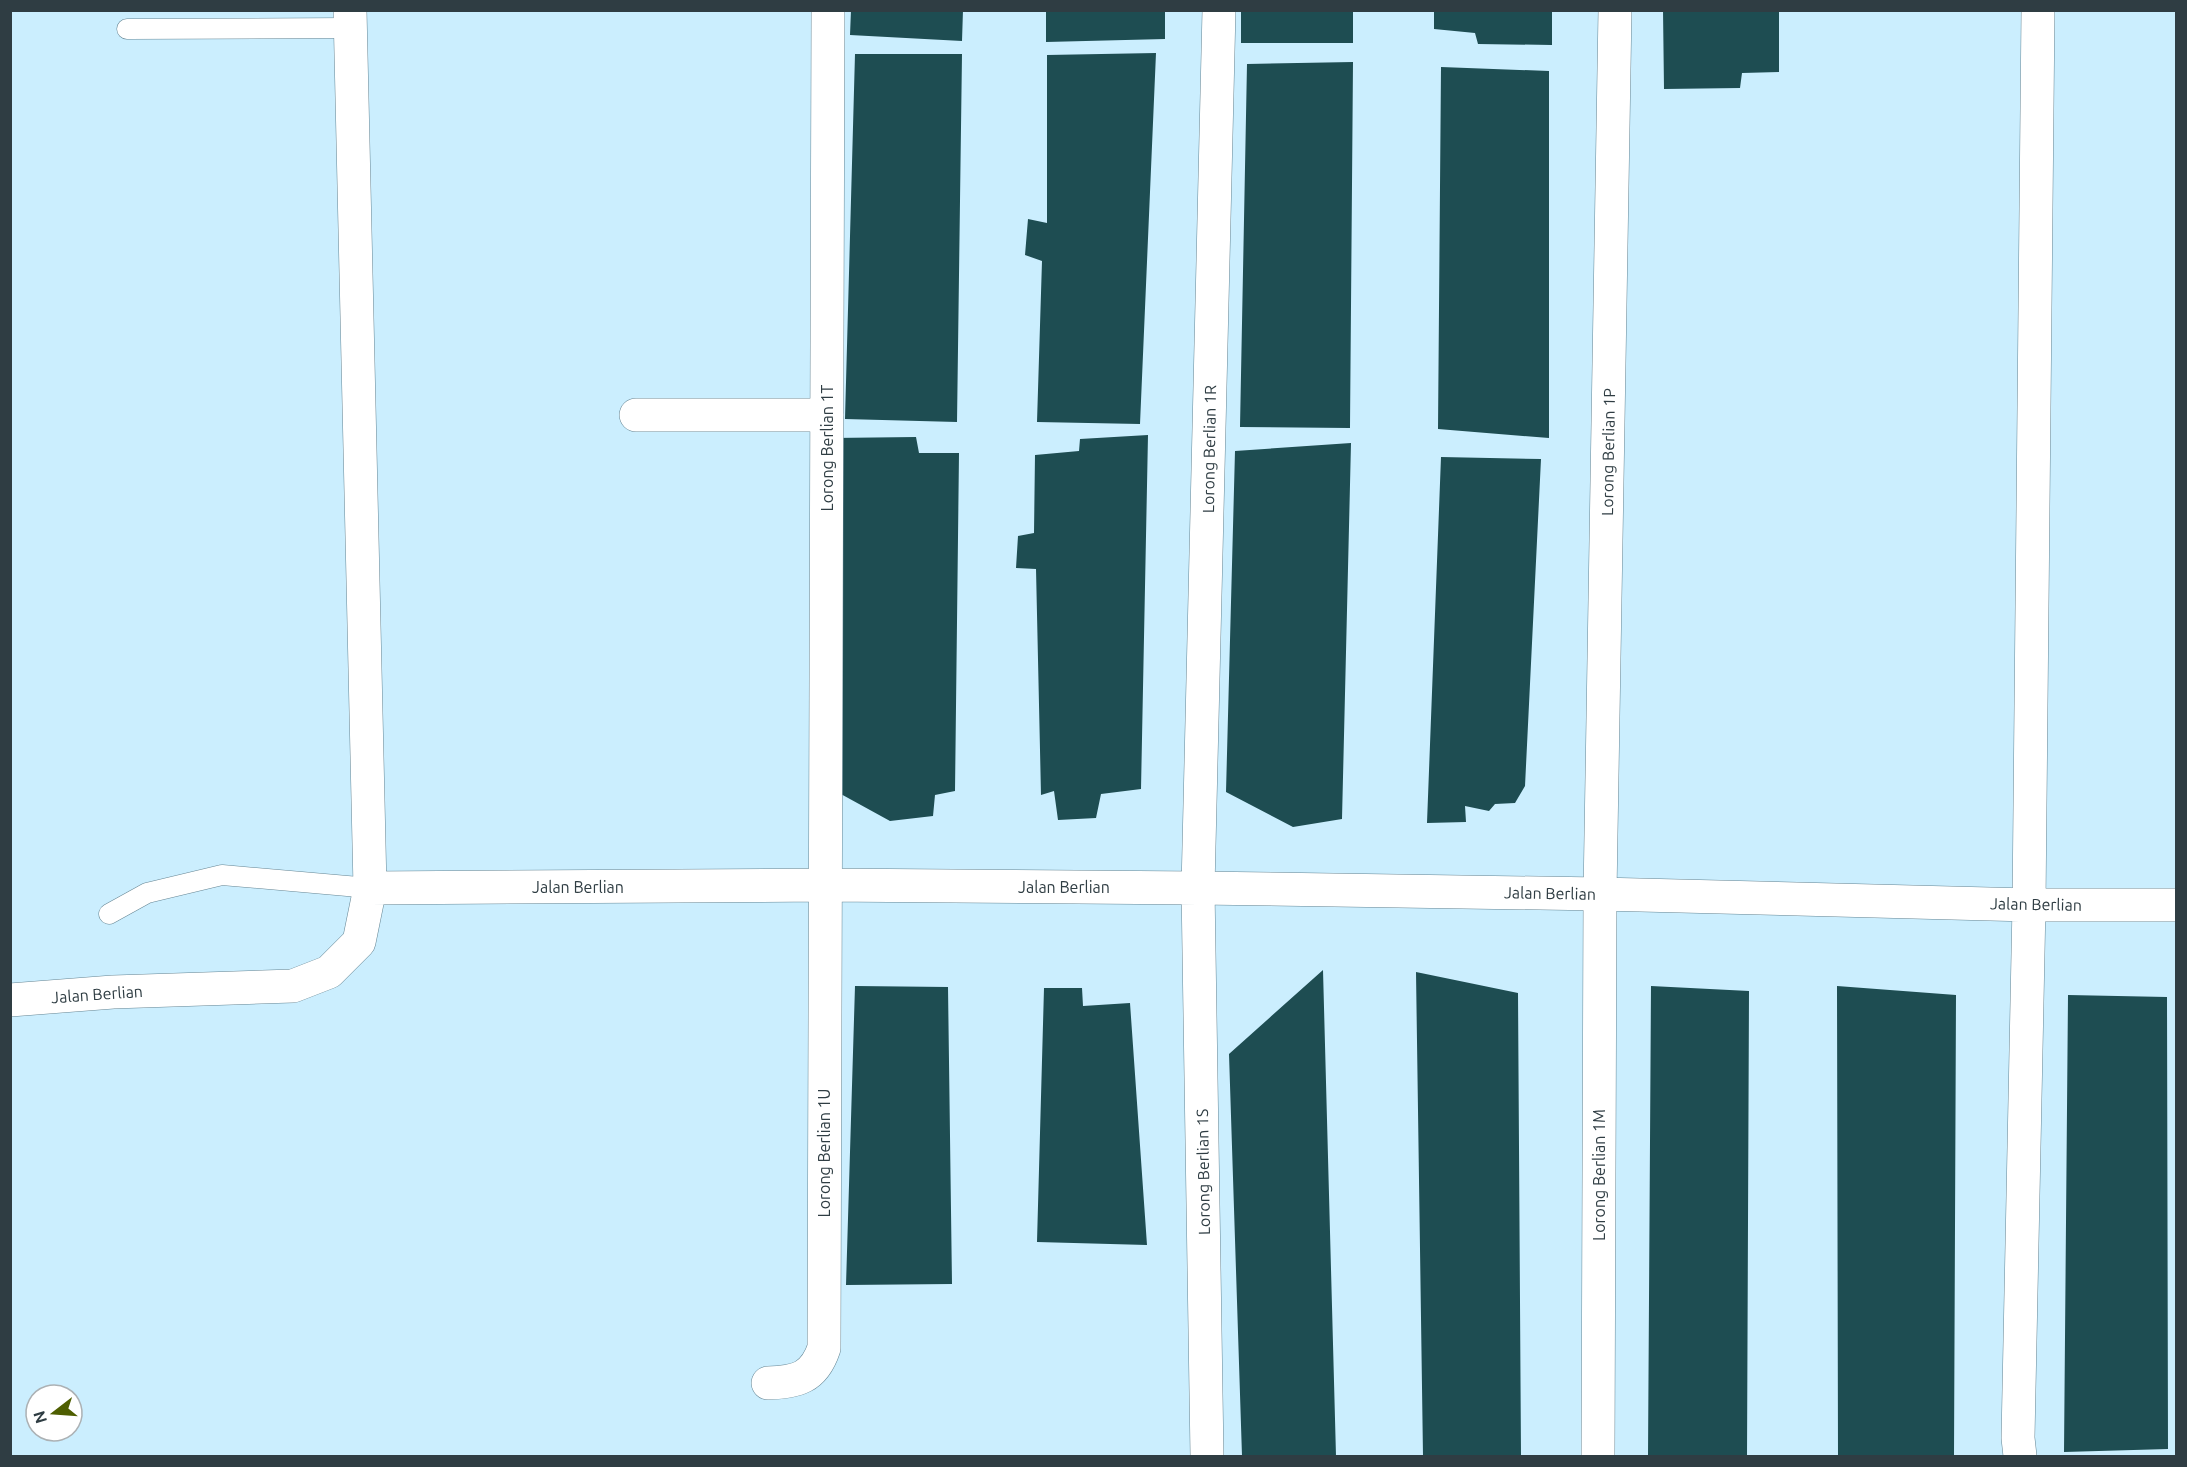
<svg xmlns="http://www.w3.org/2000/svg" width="2187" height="1467" viewBox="0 0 2187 1467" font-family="Ubuntu,sans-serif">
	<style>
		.building { fill: #1e4d52 }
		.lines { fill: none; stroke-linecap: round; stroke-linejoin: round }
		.lane-casing { stroke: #668694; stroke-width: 21 }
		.street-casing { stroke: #668694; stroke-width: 34 }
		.lane { stroke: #fff; stroke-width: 20 }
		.street { stroke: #fff; stroke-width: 33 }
		.labels { text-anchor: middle; stroke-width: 6; stroke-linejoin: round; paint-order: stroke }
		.street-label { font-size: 16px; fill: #2f3d43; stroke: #fff }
	</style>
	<rect width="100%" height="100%" fill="#cbeefe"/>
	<!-- building -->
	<path class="building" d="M851 10H963L962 41 850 35Z
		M1046 10H1165V39L1046 42Z
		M1241 10H1353V43H1241Z
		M1434 10H1552V45L1478 44 1475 33 1434 29Z
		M1663 10H1779V72L1742 73 1740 88 1664 89Z
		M1156 53 1140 424 1037 422 1042 261 1025 255 1028 219 1047 223V55Z
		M855 54H962L957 422 845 419Z
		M1353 62 1350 428 1240 427 1247 64Z
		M1441 67 1549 71V438L1438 429Z
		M1148 435 1141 789 1101 794 1096 818 1058 820 1054 791 1041 795 1036 569 1016 568 1018 536 1034 533 1035 455 1079 451 1080 439Z
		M916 437 919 453H959L955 791 935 795 933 816 890 821 839 793 832 438Z
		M1351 443 1342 819 1293 827 1226 792 1235 451Z
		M1441 457 1541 459 1525 786 1515 803 1495 804 1489 811 1465 806 1466 822 1427 823Z
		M1323 970 1336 1456H1242L1229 1054Z
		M1416 972 1518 993 1521 1456H1423Z
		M855 986 948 987 952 1284 846 1285Z
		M1651 986 1749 991 1747 1456H1648Z
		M1837 986 1956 995 1954 1456H1838Z
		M1044 988H1082L1083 1006 1130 1003 1147 1245 1037 1242Z
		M2068 995 2167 997 2168 1449 2064 1452Z"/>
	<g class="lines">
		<!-- lane casing -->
		<g class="lane-casing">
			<path id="lane" d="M127 29 350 28
				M109 914 147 893 222 875 370 888"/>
		</g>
		<!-- street casing -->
		<g class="street-casing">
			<path id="street" d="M350 10 370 888
				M636 415H827
				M10 1000 113 992 293 986 329 972 359 942 370 888 825 885 1198 888 1600 894 2029 905H2176
				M768 1383C797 1382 814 1378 824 1348L828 10
				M1207 1456 1198 888 1219 10
				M1598 1456 1600 894 1615 10
				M2020 1456 2018 1438 2029 905 2038 10"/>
		</g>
		<!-- lane -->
		<use href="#lane" class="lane"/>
		<!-- street -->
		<use href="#street" class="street"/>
	</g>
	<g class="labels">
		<!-- street labels -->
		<g class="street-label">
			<text transform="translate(827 448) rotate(-90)" y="6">Lorong Berlian 1T</text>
			<text transform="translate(1209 449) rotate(-89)" y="6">Lorong Berlian 1R</text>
			<text transform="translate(1608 452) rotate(-89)" y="6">Lorong Berlian 1P</text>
			<text x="578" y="893">Jalan Berlian</text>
			<text x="1064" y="893">Jalan Berlian</text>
			<text transform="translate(1550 893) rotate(1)" y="6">Jalan Berlian</text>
			<text transform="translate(2036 904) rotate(1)" y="6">Jalan Berlian</text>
			<text transform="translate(97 994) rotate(-4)" y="6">Jalan Berlian</text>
			<text transform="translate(824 1153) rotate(-90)" y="6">Lorong Berlian 1U</text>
			<text transform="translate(1203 1172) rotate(-91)" y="6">Lorong Berlian 1S</text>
			<text transform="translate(1599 1175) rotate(-90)" y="6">Lorong Berlian 1M</text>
		</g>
	</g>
	<!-- border -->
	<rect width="2187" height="1467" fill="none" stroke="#2f3d43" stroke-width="24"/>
	<!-- north arrow -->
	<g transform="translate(54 1413) rotate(253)"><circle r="28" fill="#ffffff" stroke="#acb1b4" stroke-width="1.5"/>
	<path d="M0-4.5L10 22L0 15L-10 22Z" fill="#4e5e01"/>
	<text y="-9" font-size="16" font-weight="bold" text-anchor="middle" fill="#2f3d43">N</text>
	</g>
</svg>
